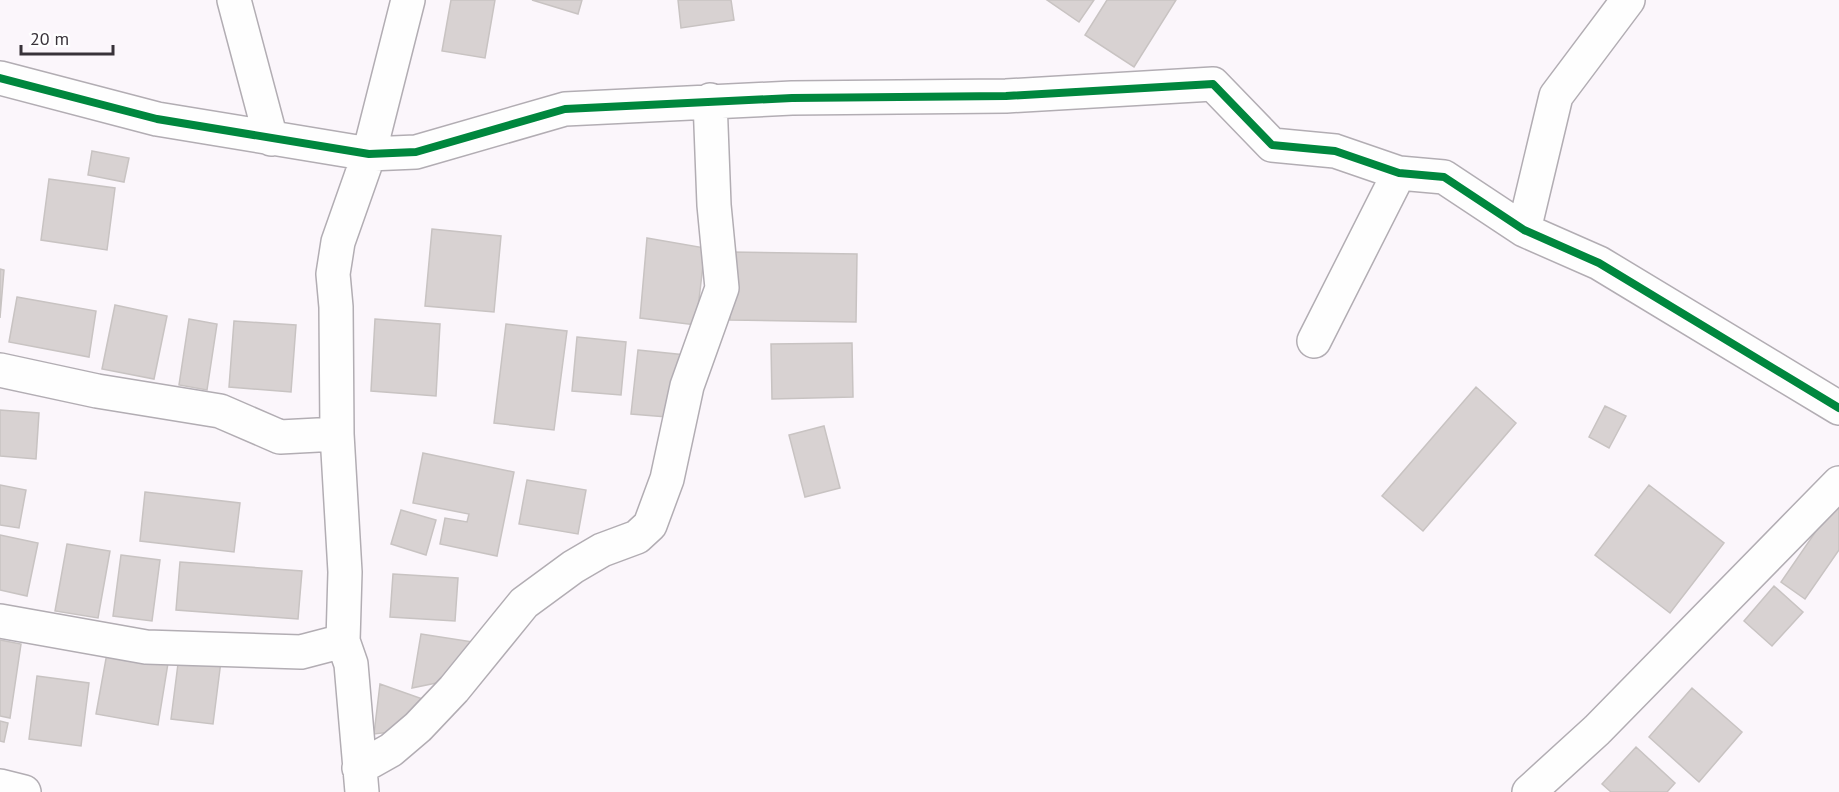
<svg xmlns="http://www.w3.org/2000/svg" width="1839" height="792" viewBox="0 0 1839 792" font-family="'PT Sans',sans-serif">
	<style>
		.building { fill: #d8d2d2; stroke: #c8c3c2; stroke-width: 1.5 }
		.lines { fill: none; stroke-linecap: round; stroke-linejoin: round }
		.minor-casing { stroke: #b2adb3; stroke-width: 36 }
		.minor { stroke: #fefefe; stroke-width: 33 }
		.cycleway-casing { stroke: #fff; stroke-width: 11 }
		.cycleway { stroke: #00873e; stroke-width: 8 }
	</style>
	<rect width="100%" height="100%" fill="#fbf6fb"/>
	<!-- building -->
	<path class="building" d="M451 0H495L485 58 442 51Z
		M532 0H582L578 14Z
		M678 0H731L734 20 681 28Z
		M1047 0H1094L1079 22Z
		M1107 0H1176L1134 67 1085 35Z
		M92 151 129 158 124 182 88 175Z
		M49 179 115 188 107 250 41 240Z
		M432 229 501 236 494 312 425 306Z
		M647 238 705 248 696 325 640 318Z
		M730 252 857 254 856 322 730 320Z
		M0 269 4 270 0 318Z
		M17 297 96 311 89 357 9 342Z
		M115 305 167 316 154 379 102 369Z
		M189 319 217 324 207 390 179 385Z
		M375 319 440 324 436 396 371 391Z
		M234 321 296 325 291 392 229 387Z
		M506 324 567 331 554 430 494 423Z
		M577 337 626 342 621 395 572 391Z
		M852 343 853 397 772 399 771 344Z
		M638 350 686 355 679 418 631 414Z
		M1476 387 1516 423 1423 531 1382 496Z
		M1605 406 1626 416 1609 448 1589 437Z
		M0 410 39 413 36 459 0 456Z
		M824 426 840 488 805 497 789 435Z
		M423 453 514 472 497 556 440 544 445 518 467 522 469 514 413 503Z
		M527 480 586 490 578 534 519 524Z
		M0 485 26 490 19 528 0 525Z
		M1649 485 1724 543 1670 613 1595 555Z
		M145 492 240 503 234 552 140 541Z
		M1834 505 1839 508V550L1805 599 1781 582Z
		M401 510 436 520 426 555 391 544Z
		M0 535 38 543 27 596 0 590Z
		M67 544 110 551 98 618 55 611Z
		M121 555 160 560 152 621 113 616Z
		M180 562 302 571 298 619 176 610Z
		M393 574 458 578 455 621 390 617Z
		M1774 586 1803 612 1772 646 1744 621Z
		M421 634 473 642 446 681 412 688Z
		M0 640 21 644 10 718 0 716Z
		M107 653 168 663 158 725 96 714Z
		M179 656 221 661 213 724 171 719Z
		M37 676 89 683 81 746 29 739Z
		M380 684 431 702 399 731 374 734Z
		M1692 688 1742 732 1699 782 1649 737Z
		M0 721 8 723 4 742 0 741Z
		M1636 747 1675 783 1667 792H1611L1602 784Z"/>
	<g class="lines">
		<!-- minor casing -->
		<g class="minor-casing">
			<path id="minor" d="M234 0 271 139
				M0 78 157 119 369 154 416 152 565 109 792 98 1006 96 1213 84 1272 145 1335 151 1399 173 1444 177 1524 230 1599 263 1839 408
				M1524 230 1556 96 1628 0
				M1314 341 1399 173
				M0 370 97 391 220 411 280 437 337 434
				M0 621 146 647 301 652 343 641
				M359 768 391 750 418 727 454 689 524 603 573 567 602 550 637 537 650 525 667 479 687 386 722 288 714 205 710 100
				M0 786 24 792
				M362 792 351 664 343 641 345 572 337 434 336 307 333 274 338 242 369 154 408 0
				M1529 792 1597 730 1839 483"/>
		</g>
		<!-- minor -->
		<use href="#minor" class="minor"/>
		<!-- cycleway casing -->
		<g class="cycleway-casing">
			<path id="cycleway" d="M0 78 157 119 369 154 416 152 565 109 792 98 1006 96 1213 84 1272 145 1335 151 1399 173 1444 177 1524 230 1599 263 1839 408"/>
		</g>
		<!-- cycleway -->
		<use href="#cycleway" class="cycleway"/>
	</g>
	<!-- scale -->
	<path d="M21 45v9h92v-9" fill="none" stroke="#383239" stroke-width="3"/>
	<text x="30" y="45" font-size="18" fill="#383239" stroke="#ffffff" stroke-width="4.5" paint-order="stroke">20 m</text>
</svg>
